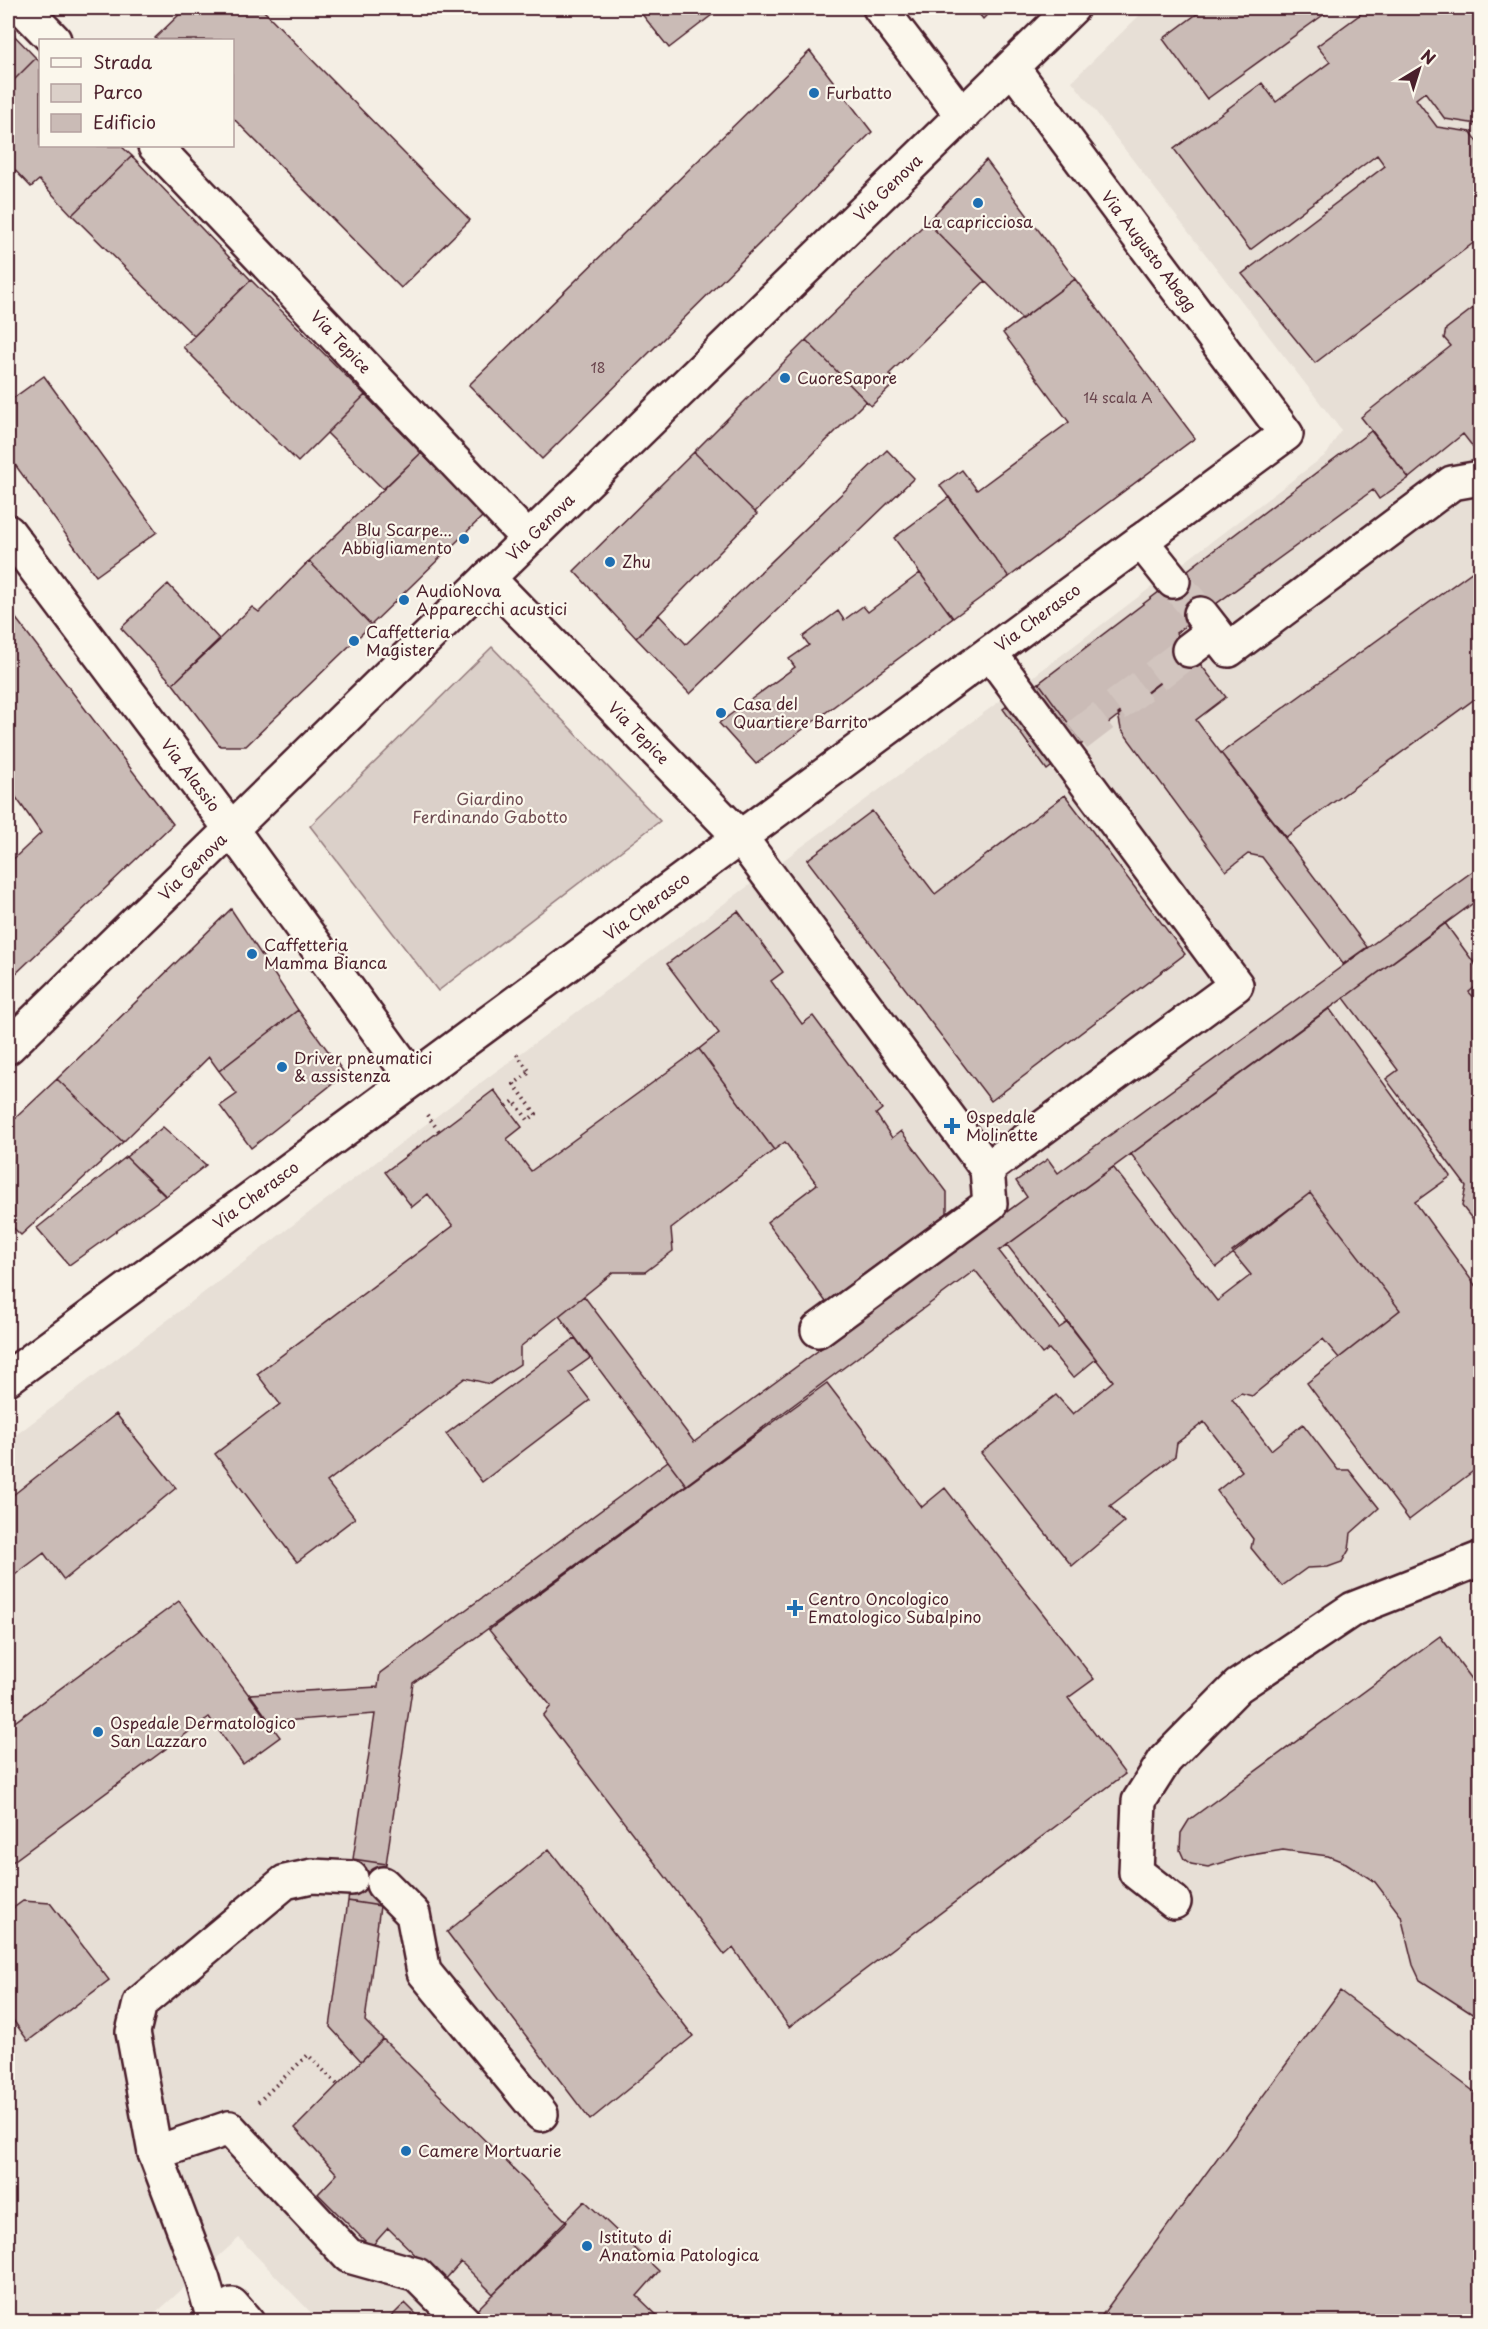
<svg xmlns="http://www.w3.org/2000/svg" width="1488" height="2329" viewBox="0 0 1488 2329" font-family="'Playpen Sans',sans-serif">
	<style>
		.built { fill: #e7dfd6 }
		.green { fill: #dbd0c9; stroke: #92787a; stroke-width: 1.5 }
		.building { fill: #cabbb6; stroke: #4a1f2b; stroke-width: 1.5 }
		.lines { fill: none; stroke-linecap: round; stroke-linejoin: round }
		.minor-tunnel { stroke: #d2c5bf; stroke-width: 33; stroke-dasharray: 33 16; stroke-linecap: butt }
		.minor-casing { stroke: #4a1f2b; stroke-width: 38 }
		.path { stroke: #4a1f2b; stroke-width: 4; stroke-dasharray: 1.5 4.5; stroke-linecap: butt }
		.minor { stroke: #fbf7ec; stroke-width: 33 }
		.poi-dot { fill: #1f6fb2; stroke: #fbf7ec; stroke-width: 2 }
		.labels { text-anchor: middle; stroke-width: 4.5; stroke-linejoin: round; paint-order: stroke }
		.number-label { font-size: 14px; fill: #6a464e }
		.poi-label { font-size: 16px; fill: #4a1f2b; stroke: #fbf7ec; text-anchor: start }
		.street-label { font-size: 16px; fill: #4a1f2b; stroke: #fbf7ec }
		.park-label { font-size: 16px; fill: #6e4b52; stroke: #fbf7ec }
	</style>
	<rect width="100%" height="100%" fill="#f4eee4"/>
	<filter id="ink" filterUnits="userSpaceOnUse"><feTurbulence type="fractalNoise" baseFrequency=".0167" numOctaves="2"/><feDisplacementMap in="SourceGraphic" scale="12" xChannelSelector="R" yChannelSelector="G"/><feConvolveMatrix kernelMatrix="1 2 1 2 8 2 1 2 1" color-interpolation-filters="sRGB"/></filter>
	<g filter="url(#ink)">
		<!-- built -->
		<path class="built" d="M1147 8H1480V2321H319L239 2238 147 2321 8 2322V1441L479 1084 1034 676 1327 454 1341 430 1072 81Z"/>
		<!-- green -->
		<path class="green" d="M492 647 660 821 438 991 310 826Z"/>
		<!-- building -->
		<path class="building" d="M186 8H261L470 220 401 288 232 117V40H157L155 38Z
			M637 8H721L669 48Z
			M974 8H994L983 19Z
			M1205 8H1321L1326 13 1207 99 1163 39Z
			M1369 8H1480V121L1477 124 1445 119 1425 92 1416 99 1437 127 1471 132 1480 145V238L1315 363 1242 274 1385 166 1377 155 1250 250 1174 149 1262 83 1276 102 1330 62 1317 46Z
			M8 29 36 58 8 86Z
			M810 51 872 132 542 459 469 385Z
			M36 58 40 62V146H121L132 156 72 215 39 180 31 187 8 163V86Z
			M132 156 251 280 194 336 72 215Z
			M986 160 1075 279 1022 319 927 222Z
			M927 222 985 281 889 374 896 382 871 406 806 340Z
			M1075 279 1195 438 1009 577 940 486 962 470 977 490 1069 422 1003 333Z
			M251 280 365 395 298 462 183 347Z
			M1480 303V456L1463 434 1409 478 1361 417 1451 346 1444 338 1446 329Z
			M806 340 866 401 755 512 694 452Z
			M44 376 157 532 96 576 8 455V402Z
			M365 395 421 453 383 489 327 433Z
			M1371 431 1409 478 1379 499 1373 490 1176 633 1194 656 1083 743 1039 683Z
			M887 450 914 478 690 694 636 638 659 615 686 644Z
			M694 452 757 514 636 638 574 571Z
			M421 453 483 516 371 625 309 561Z
			M949 497 1009 577 953 618 894 538Z
			M309 561 371 625 246 746H220L173 684 252 607 259 612Z
			M1480 566V695L1286 837 1221 753Z
			M920 573 953 618 756 764 719 723 795 667 789 659 809 645 803 637 838 611 844 620 863 606 868 612Z
			M168 584 220 640 173 684 121 628Z
			M8 608 173 824 8 981V864L41 833 8 786Z
			M1194 656 1226 697 1196 720 1367 947 1343 964 1262 857 1248 854 1226 871 1121 729 1118 714Z
			M1039 683 1083 743 1047 770 1003 709Z
			M1065 795 1185 954 991 1101 807 860 872 811 935 894Z
			M1480 866V898L999 1251 1059 1328 1068 1322 1096 1359 1073 1378 1049 1349 1042 1354 975 1270 686 1485 559 1316 584 1296 694 1442 1027 1197 1016 1181 1048 1159 1058 1173Z
			M231 909 298 1010 219 1071 209 1057 123 1142 57 1079Z
			M738 911 783 972 771 981 802 1024 813 1016 882 1109 876 1114 892 1138 901 1131 947 1192V1213L826 1302 767 1222 817 1184 785 1142 774 1150 699 1049 719 1033 667 964Z
			M1445 923 1480 971V983L1469 992 1480 1004V1229L1462 1206 1466 1186 1386 1079 1398 1070 1344 998Z
			M1329 1008 1451 1176 1415 1202 1480 1292V1466L1409 1520 1307 1383 1400 1310 1310 1193 1216 1267 1131 1154Z
			M298 1010 345 1074 251 1148 220 1106 237 1094 219 1071Z
			M699 1049 774 1150 671 1229 673 1251 645 1272H614L520 1347V1364L490 1384 465 1378 327 1482 355 1518 297 1562 215 1454 280 1404 257 1374 453 1226 428 1194 412 1207 385 1172 494 1090 522 1127 507 1139 531 1171Z
			M57 1079 123 1142 21 1235 8 1223V1125Z
			M163 1127 206 1165 166 1196 126 1157Z
			M126 1157 165 1196 69 1265 37 1228Z
			M1113 1167 1217 1301 1251 1275 1232 1252 1310 1193 1400 1310 1339 1358 1323 1339 1252 1396 1241 1393 1232 1399 1271 1450 1303 1424 1338 1470H1349L1379 1508 1351 1533 1349 1550 1342 1562 1328 1567 1307 1568 1282 1586 1251 1548 1253 1539 1217 1491 1242 1471 1204 1422 1177 1443 1175 1456 1110 1506 1124 1522 1072 1566 981 1453 1056 1395 1073 1414 1113 1381 1007 1245Z
			M575 1338 590 1358 569 1373 590 1400 482 1482 446 1434Z
			M827 1383 922 1507 945 1488 1094 1679 1068 1698 1125 1774 789 2027 733 1948 725 1955 543 1716 551 1706 489 1630Z
			M116 1414 176 1488 64 1580 44 1553 8 1580V1536L11 1533 8 1528V1499Z
			M668 1461 686 1485 413 1683 386 1864 353 1859 375 1714 270 1722 250 1694 378 1687 380 1673Z
			M179 1601 280 1737 243 1764 209 1717 8 1865V1727Z
			M1440 1636 1480 1690V2019L1420 1980 1413 1965 1401 1916 1375 1882 1346 1863 1328 1856 1283 1850 1245 1856 1208 1867 1191 1864 1184 1859 1180 1850 1181 1833 1189 1820Z
			M549 1849 693 2036 590 2120 447 1932Z
			M353 1859 386 1864 380 1906 348 1901Z
			M23 1901 50 1903 109 1980 28 2041 8 2013V1912Z
			M348 1901 380 1906 365 2021 383 2039 361 2061 330 2027Z
			M1340 1991 1480 2096V2315L1475 2322H1097Z
			M383 2039 567 2222 493 2294 461 2262 443 2282 388 2228 371 2247 318 2194 337 2174 295 2128Z
			M585 2201 659 2271 637 2296 664 2322H481L473 2314Z
			M405 2303 424 2322H386Z"/>
		<g class="lines">
			<!-- minor-tunnel -->
			<path class="minor-tunnel" d="M1173 581 1201 614
				M1077 736 1189 650"/>
			<!-- minor casing -->
			<g class="minor-casing">
				<g id="minor">
					<path d="M23 8 54 40"/>
					<path d="M880 8 961 114"/>
					<path id="s1" d="M155 146 528 539"/>
					<path id="s2" d="M8 532 231 829 413 1079"/>
					<path d="M1141 541 1173 581"/>
					<path id="s3" d="M488 578 740 837 987 1169 990 1204 818 1330"/>
					<path d="M1201 614 1229 650 1452 483 1480 478"/>
					<path d="M1189 650 1214 631"/>
					<path id="s4" d="M8 1047 1072 8"/>
					<path d="M987 1169 1236 985 990 653"/>
					<path id="s5" d="M8 1378 1286 434 1012 67"/>
					<path d="M383 1884 413 1914 424 1972 541 2114"/>
					<path d="M1174 1902 1136 1872 1139 1801 1165 1760 1238 1686 1353 1609 1480 1559"/>
					<path d="M155 2153 133 2032 140 2003 285 1882 312 1876 351 1878"/>
					<path d="M214 2320 203 2280 155 2153 229 2128 349 2256 417 2275 464 2322"/>
					<path d="M212 2322 232 2305 247 2322"/>
				</g>
			</g>
			<!-- path -->
			<path class="path" d="M507 1106 514 1101 528 1120 536 1114 514 1084 530 1072 515 1052
				M427 1115 439 1131
				M258 2102 308 2055 338 2085"/>
			<!-- minor -->
			<use href="#minor" class="minor"/>
		</g>
	</g>
	<!-- markers -->
	<g class="poi-dot">
		<circle cx="814" cy="93" r="6"/>
		<circle cx="978" cy="203" r="6"/>
		<circle cx="785" cy="378" r="6"/>
		<circle cx="464" cy="539" r="6"/>
		<circle cx="610" cy="562" r="6"/>
		<circle cx="404" cy="600" r="6"/>
		<circle cx="354" cy="641" r="6"/>
		<circle cx="721" cy="713" r="6"/>
		<circle cx="252" cy="954" r="6"/>
		<circle cx="282" cy="1067" r="6"/>
		<path d="M949 1117h6v6h6v6h-6v6h-6v-6h-6v-6h6z"/>
		<path d="M792 1599h6v6h6v6h-6v6h-6v-6h-6v-6h6z"/>
		<circle cx="98" cy="1732" r="6"/>
		<circle cx="406" cy="2151" r="6"/>
		<circle cx="587" cy="2246" r="6"/>
	</g>
	<g class="labels">
		<!-- number labels -->
		<g class="number-label">
			<text x="598" y="373">18</text>
			<text x="1118" y="403">14 scala A</text>
		</g>
		<!-- poi labels -->
		<g class="poi-label">
			<text x="826" y="99">Furbatto</text>
			<text x="978" y="228" text-anchor="middle">La capricciosa</text>
			<text x="797" y="384">CuoreSapore</text>
			<text x="452" y="536" text-anchor="end">Blu Scarpe...<tspan x="452" dy="18">Abbigliamento</tspan></text>
			<text x="622" y="568">Zhu</text>
			<text x="416" y="597">AudioNova<tspan x="416" dy="18">Apparecchi acustici</tspan></text>
			<text x="366" y="638">Caffetteria<tspan x="366" dy="18">Magister</tspan></text>
			<text x="733" y="710">Casa del<tspan x="733" dy="18">Quartiere Barrito</tspan></text>
			<text x="264" y="951">Caffetteria<tspan x="264" dy="18">Mamma Bianca</tspan></text>
			<text x="294" y="1064">Driver pneumatici<tspan x="294" dy="18">&amp; assistenza</tspan></text>
			<text x="966" y="1123">Ospedale<tspan x="966" dy="18">Molinette</tspan></text>
			<text x="808" y="1605">Centro Oncologico<tspan x="808" dy="18">Ematologico Subalpino</tspan></text>
			<text x="110" y="1729">Ospedale Dermatologico<tspan x="110" dy="18">San Lazzaro</tspan></text>
			<text x="418" y="2157">Camere Mortuarie</text>
			<text x="599" y="2243">Istituto di<tspan x="599" dy="18">Anatomia Patologica</tspan></text>
		</g>
		<!-- street labels -->
		<g class="street-label">
			<text dy="6" stroke="none"><textPath href="#s4" startOffset="1230">Via Genova</textPath></text>
			<text transform="translate(1149 251) rotate(53)" y="6">Via Augusto Abegg</text>
			<text dy="6" stroke="none"><textPath href="#s1" startOffset="270">Via Tepice</textPath></text>
			<text dy="6" stroke="none"><textPath href="#s4" startOffset="744">Via Genova</textPath></text>
			<text dy="6" stroke="none"><textPath href="#s5" startOffset="1280">Via Cherasco</textPath></text>
			<text dy="6" stroke="none"><textPath href="#s3" startOffset="216">Via Tepice</textPath></text>
			<text dy="6" stroke="none"><textPath href="#s2" startOffset="304">Via Alassio</textPath></text>
			<text dy="6" stroke="none"><textPath href="#s4" startOffset="258">Via Genova</textPath></text>
			<text dy="6" stroke="none"><textPath href="#s5" startOffset="794">Via Cherasco</textPath></text>
			<text dy="6" stroke="none"><textPath href="#s5" startOffset="308">Via Cherasco</textPath></text>
		</g>
		<!-- park labels -->
		<g class="park-label">
			<text x="490" y="805">Giardino<tspan x="490" dy="18">Ferdinando Gabotto</tspan></text>
		</g>
	</g>
	<!-- margin -->
	<rect width="1488" height="2329" fill="none" stroke="#fbf7ec" stroke-width="30"/>
	<rect x="15" y="15" width="1458" height="2299" fill="none" stroke="#4a1f2b" stroke-width="2" filter="url(#ink)"/>
	<!-- legend -->
	<rect x="39" y="39" width="195" height="108" fill="#fbf7ec" stroke="#b4a19f" stroke-width="1.5"/>
	<rect x="51" y="58" width="30" height="9" fill="#fbf7ec" stroke="#b4a19f" stroke-width="1.5"/>
	<text x="93" y="69" font-size="18" fill="#4a1f2b">Strada</text>
	<rect x="51" y="84" width="30" height="18" fill="#dbd0c9" stroke="#b4a19f" stroke-width="1.5"/>
	<text x="93" y="99" font-size="18" fill="#4a1f2b">Parco</text>
	<rect x="51" y="114" width="30" height="18" fill="#cabbb6" stroke="#b4a19f" stroke-width="1.5"/>
	<text x="93" y="129" font-size="18" fill="#4a1f2b">Edificio</text>
	<!-- north arrow -->
	<g transform="translate(1419 69) rotate(38)" stroke="#fbf7ec" stroke-width="4.5" paint-order="stroke">
	<path d="M0-4.5L10 22L0 15L-10 22Z" fill="#4a1f2b"/>
	<text y="-9" font-size="16" font-weight="bold" text-anchor="middle" fill="#4a1f2b">N</text>
	</g>
</svg>
